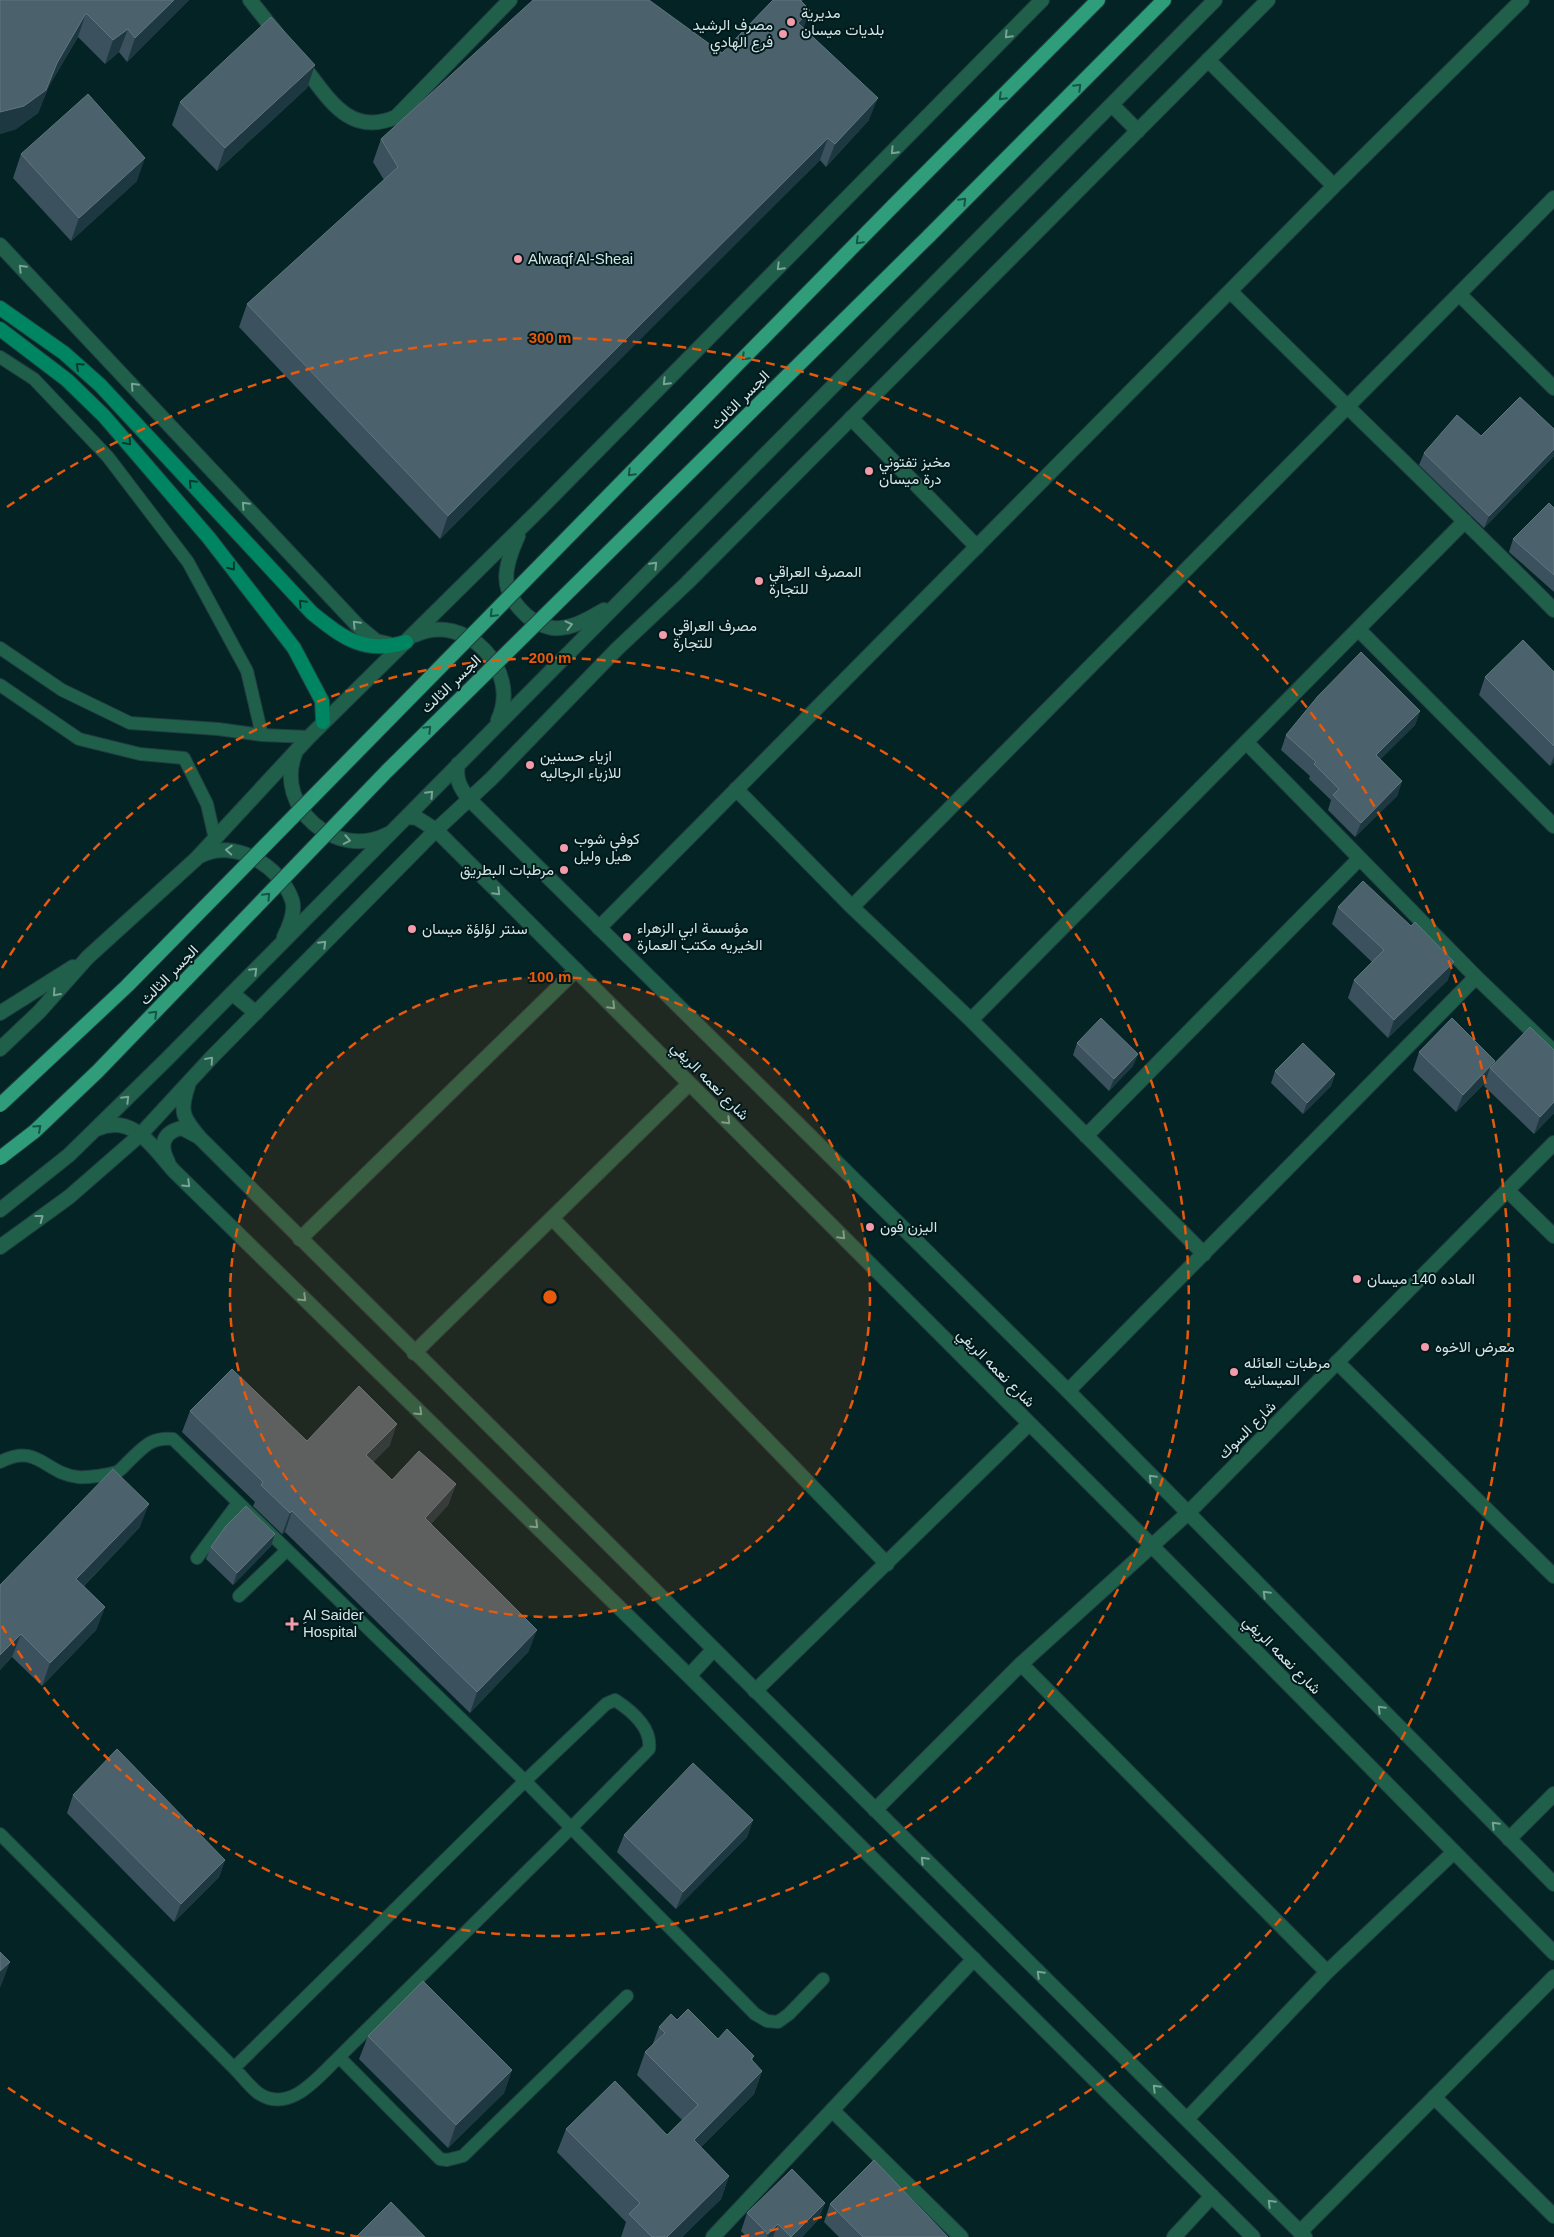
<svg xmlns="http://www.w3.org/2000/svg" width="1554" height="2237" viewBox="0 0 1554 2237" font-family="Helvetica,Vazirmatn,sans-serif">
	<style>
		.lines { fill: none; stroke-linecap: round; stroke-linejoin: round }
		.service-casing { stroke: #213e40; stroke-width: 14 }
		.minor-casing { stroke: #213e40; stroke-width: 16 }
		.tertiary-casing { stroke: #213e40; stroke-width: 16 }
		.secondary-casing { stroke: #213e40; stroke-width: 16 }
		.primary-casing { stroke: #213e40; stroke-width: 16 }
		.service { stroke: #20604a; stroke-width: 12 }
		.minor { stroke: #20604a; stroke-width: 14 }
		.tertiary { stroke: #20604a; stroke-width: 14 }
		.secondary { stroke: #008563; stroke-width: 14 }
		.primary { stroke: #2f9d7a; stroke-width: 14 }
		.primary-bridge-casing { stroke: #213e40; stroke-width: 16; stroke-linecap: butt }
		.primary-bridge { stroke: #2f9d7a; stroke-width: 14 }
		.wall { fill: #3b515d }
		.shaded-wall { fill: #1e3841 }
		.building { fill: #4b616c; stroke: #60767f }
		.oneway { stroke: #7aa298 }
		.oneway2 { stroke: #155446 }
		.oneway3 { stroke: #003931 }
		.ring { fill: none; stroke: #e8590c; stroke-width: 2.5; stroke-dasharray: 9 6 }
		.poi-dot { fill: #f39aab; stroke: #00191b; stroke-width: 2 }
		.labels { text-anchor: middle; stroke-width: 4; stroke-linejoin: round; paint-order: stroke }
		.poi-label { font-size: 15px; fill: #d4e5e6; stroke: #00191b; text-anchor: start }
		.street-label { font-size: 15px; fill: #d4e5e6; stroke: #00191b }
		.centre { fill: #e8590c; stroke: #00191b; stroke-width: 2.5 }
		.ring-label { font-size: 15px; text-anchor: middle; font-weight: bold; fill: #e8590c; stroke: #00191b; stroke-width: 4; stroke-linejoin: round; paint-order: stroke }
	</style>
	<rect width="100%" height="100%" fill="#042325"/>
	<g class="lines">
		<!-- service casing -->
		<g class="service-casing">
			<path id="service" d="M0 357 34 379 108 457 188 562 247 671 262 735
				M0 648 62 690 130 723 218 729 262 735 309 737
				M0 685 79 739 140 754 184 758 207 804 215 839
				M0 1462C38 1442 45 1474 78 1477 88 1478 107 1475 117 1472 121 1470 125 1465 128 1462 144 1447 150 1437 173 1439L525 1781 755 2014 767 2021 778 2022 789 2014 823 1979
				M197 1558 238 1503
				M239 1596 287 1550
				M0 1834 234 2068C242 2076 249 2086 258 2093 290 2115 319 2076 339 2057L571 1828 649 1749C652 1728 632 1711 615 1700L606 1704 525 1781 234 2068
				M339 2057 440 2159 447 2160 463 2156 627 1996"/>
		</g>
		<!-- minor casing -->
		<g class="minor-casing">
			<path id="minor" d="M250 0 277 34
				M1208 60 1334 186
				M300 62C327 95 347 138 396 117L510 0
				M0 245 359 627 376 641 389 644
				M1230 291C1337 398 1447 502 1554 610
				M1459 294 1554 388
				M851 418 977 547
				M1358 629 1554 826
				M1246 742 1476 977 1554 1052
				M736 789 852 907 971 1020 1204 1254
				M852 907 1554 198
				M599 928 1334 186 1522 0
				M971 1020 1465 521
				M1086 1136 1359 859
				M1507 1190 1554 1236
				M552 1218 887 1564
				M300 1239 576 970
				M414 1353 689 1084
				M1337 1362 1554 1576
				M1068 1391 1476 977
				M1021 1664 1327 1972
				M755 1691 1029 1424
				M1509 1839 1554 1794
				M1434 2097 1554 2216
				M832 2110 961 2237
				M1187 2119 1327 1972 1454 1852
				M1300 2232 1554 1977
				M713 2237 974 1959
				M1174 2237 1212 2196"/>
		</g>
		<!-- tertiary casing -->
		<g class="tertiary-casing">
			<path id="tertiary" d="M1112 105 1138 131
				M518 536C504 567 498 590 526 615 532 621 545 627 553 628 571 630 590 618 604 610
				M415 635C465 611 522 670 498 720
				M295 754C274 807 336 861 388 834
				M458 764C455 778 460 788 469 799L1068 1391 1554 1884
				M408 817 417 818 436 830 1149 1543 1554 1953
				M200 856C233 838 280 865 292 900 296 911 289 927 284 937
				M232 993 256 1013
				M0 1013 73 967
				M0 1049 39 1012 88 957 196 859 309 737 541 508 1042 0
				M188 1086C179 1112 183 1118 200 1138L1305 2237
				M97 1129C132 1113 152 1146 173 1170L689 1676 1253 2237
				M168 1162C159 1145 163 1132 182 1128L197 1136
				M0 1210 69 1155 167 1059 1215 0
				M0 1247 69 1197 140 1135 212 1057 436 830 491 779 617 649 687 583 1268 0
				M689 1676 714 1649
				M875 1810 1021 1664 1187 1514 1554 1143"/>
		</g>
		<!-- secondary casing -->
		<g class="secondary-casing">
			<path id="secondary" d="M0 308 64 353 100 385 312 613C343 638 365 655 406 642
				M0 329 67 380 104 416 209 538 294 648 322 701 323 722"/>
		</g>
		<!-- primary casing -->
		<g class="primary-casing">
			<path id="primary" d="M893 206 1098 0
				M929 236 1164 0"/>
		</g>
		<!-- service -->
		<use href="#service" class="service"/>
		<!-- minor -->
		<use href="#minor" class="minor"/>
		<!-- tertiary -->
		<use href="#tertiary" class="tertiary"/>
		<!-- secondary -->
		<use href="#secondary" class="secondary"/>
		<!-- primary -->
		<use href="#primary" class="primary"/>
		<!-- primary-bridge casing -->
		<g class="primary-bridge-casing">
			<path id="primary-bridge" d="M0 1105 127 986 893 206
				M0 1158 35 1131 98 1071 387 771 929 236"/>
		</g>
		<!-- primary-bridge -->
		<use href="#primary-bridge" class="primary-bridge"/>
	</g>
	<!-- wall -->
	<path class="wall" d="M0 0H189L127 62 119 52 105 64 78 37 49 86 38 113 16 129 0 134Z
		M773 0H803L801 2 804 29 869 120 826 167 820 160 440 539 239 327 247 304 384 180 373 162 381 139 722 53Z
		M315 65 307 88 217 171 172 125 180 102Z
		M21 154 137 181 71 241 13 178Z
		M1554 429V456L1484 528 1419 465 1424 453 1481 436Z
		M1554 508V592L1509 552 1513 539Z
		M1554 672V762L1550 766 1479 695 1485 677Z
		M1420 711 1415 725 1380 759 1402 781 1397 796 1355 837 1328 810 1331 800 1309 779 1310 776 1281 750 1286 735Z
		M1338 907 1448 980 1388 1038 1348 998 1354 980 1372 962 1332 924Z
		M1077 1043 1138 1054 1133 1066 1109 1091 1073 1055Z
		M1419 1052 1495 1061 1494 1064 1554 1113 1534 1134 1484 1086 1485 1083 1456 1112 1413 1070Z
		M1275 1071 1335 1074 1331 1086 1303 1114 1271 1083Z
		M190 1411 307 1441 390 1445 373 1462 392 1480 456 1484 448 1505 431 1524 529 1651 470 1713 285 1532 282 1534 253 1506 255 1502 182 1432Z
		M140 1527 84 1586 105 1607 96 1630 42 1686 12 1657 0 1670V1585Z
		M275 1534 271 1546 233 1585 206 1559 211 1547Z
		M73 1795 225 1860 219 1877 174 1922 67 1813Z
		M753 1820 747 1837 676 1909 617 1852 624 1835Z
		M677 2020 754 2056 752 2061 762 2071 754 2094 701 2147 729 2176 721 2199 682 2237H621L626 2222 557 2152 566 2129 667 2135 682 2120 637 2075 645 2052 652 2046 659 2027Z
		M368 2036 512 2070 504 2093 448 2148 359 2059Z
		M825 2203 818 2220 802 2237H747L741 2231 747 2213Z
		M830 2204 948 2237H839L824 2222Z"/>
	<!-- shaded-wall -->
	<path class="shaded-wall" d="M174 0H189L127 62 135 38Z
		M810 10 802 33 798 23Z
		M86 13 78 37 49 86 38 113 16 129 0 134V112L57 63Z
		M128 29 119 52 105 64 113 40Z
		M315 65 307 88 217 171 225 148Z
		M878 98 869 120 826 167 835 144Z
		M828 138 820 160 440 539 448 516Z
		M145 158 137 181 71 241 79 218Z
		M1554 449V456L1484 528 1489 516Z
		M1420 711 1415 725 1371 769 1376 755Z
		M1554 756V762L1550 766Z
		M1402 781 1397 796 1355 837 1361 823Z
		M1454 962 1448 980 1388 1038 1394 1020Z
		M1138 1054 1133 1066 1109 1091 1114 1079Z
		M1495 1061 1492 1070 1490 1068 1485 1083 1456 1112 1463 1095Z
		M1335 1074 1331 1086 1303 1114 1307 1103Z
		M1554 1102V1113L1534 1134 1540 1117Z
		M397 1424 390 1445 359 1476 366 1455Z
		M456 1484 448 1505 417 1540 425 1518Z
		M149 1504 140 1527 68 1602 76 1579Z
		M292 1511 285 1532 282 1534 290 1513Z
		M275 1534 271 1546 233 1585 237 1573Z
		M105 1607 96 1630 42 1686 50 1663Z
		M537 1630 529 1651 470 1713 477 1692Z
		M21 1634 12 1657 0 1670V1655Z
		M753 1820 747 1837 676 1909 683 1892Z
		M225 1860 219 1877 174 1922 181 1904Z
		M10 1962 1 1986 0 1987V1971Z
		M512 2070 504 2093 448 2148 456 2125Z
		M762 2071 754 2094 685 2163 694 2140Z
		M729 2176 721 2199 682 2237H667Z
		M825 2203 818 2220 802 2237H790Z
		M778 2224 773 2237H767L768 2234Z"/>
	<!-- building -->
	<path class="building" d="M0 0H174L135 38 128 29 113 40 86 13 57 63 46 90 24 106 0 112Z
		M533 0H649L722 53 773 0H800L810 10 798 23 878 98 835 144 828 138 448 516 247 304 398 167 381 139Z
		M271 17 315 65 225 148 180 102Z
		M88 94 145 158 79 218 21 154Z
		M1520 397 1554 429V449L1489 516 1424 453 1457 415 1481 436Z
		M1549 503 1554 508V575L1513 539Z
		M1523 640 1554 672V746L1485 677Z
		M1361 652 1420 711 1376 755 1402 781 1361 823 1333 795 1339 789 1314 764 1316 762 1286 735 1318 696Z
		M1363 881 1411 926 1415 922 1454 962 1394 1020 1354 980 1384 950 1338 907Z
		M1101 1018 1138 1054 1114 1079 1077 1043Z
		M1452 1018 1495 1061 1463 1095 1419 1052Z
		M1530 1027 1554 1050V1102L1540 1117 1490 1068Z
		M1303 1043 1335 1074 1307 1103 1275 1071Z
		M232 1369 307 1441 359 1386 397 1424 366 1455 392 1480 419 1451 456 1484 425 1518 537 1630 477 1692 292 1511 290 1513 261 1485 263 1482 190 1411Z
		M113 1469 149 1504 76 1579 105 1607 50 1663 21 1634 0 1655V1585Z
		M246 1506 275 1534 237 1573 211 1547 226 1526Z
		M117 1749 225 1860 181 1904 73 1795Z
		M693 1763 753 1820 683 1892 624 1835Z
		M0 1952 10 1962 0 1971Z
		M423 1981 512 2070 456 2125 368 2036Z
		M688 2009 718 2039 727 2029 754 2056 751 2059 762 2071 694 2140 729 2176 667 2237H652L629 2214 640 2203 566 2129 615 2081 667 2135 698 2105 645 2052 665 2033 659 2027 671 2014 677 2020Z
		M874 2160 948 2237H863L830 2204Z
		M792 2169 825 2203 791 2237 778 2224 768 2234 747 2213Z
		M391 2202 425 2237H356Z"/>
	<!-- one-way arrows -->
	<defs><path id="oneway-chevron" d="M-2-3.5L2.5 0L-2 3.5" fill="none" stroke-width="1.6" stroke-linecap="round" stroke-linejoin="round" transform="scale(1.25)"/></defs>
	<g class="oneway">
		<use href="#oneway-chevron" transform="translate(1008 35) rotate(134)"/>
		<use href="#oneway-chevron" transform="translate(894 151) rotate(134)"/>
		<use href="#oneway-chevron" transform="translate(780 267) rotate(135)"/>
		<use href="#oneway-chevron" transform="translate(22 268) rotate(-135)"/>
		<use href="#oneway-chevron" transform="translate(666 382) rotate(135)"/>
		<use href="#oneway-chevron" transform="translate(134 386) rotate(-133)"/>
		<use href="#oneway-chevron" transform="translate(245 505) rotate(-133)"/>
		<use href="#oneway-chevron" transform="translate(654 565) rotate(-45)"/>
		<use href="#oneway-chevron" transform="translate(356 624) rotate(-134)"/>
		<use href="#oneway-chevron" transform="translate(569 625) rotate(-14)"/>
		<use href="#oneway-chevron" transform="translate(430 794) rotate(-47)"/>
		<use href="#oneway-chevron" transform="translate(347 840) rotate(11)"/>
		<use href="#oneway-chevron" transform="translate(229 850) rotate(-177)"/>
		<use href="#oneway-chevron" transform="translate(497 892) rotate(45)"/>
		<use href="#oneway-chevron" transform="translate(323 944) rotate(-45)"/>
		<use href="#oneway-chevron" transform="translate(254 971) rotate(-45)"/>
		<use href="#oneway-chevron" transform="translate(56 993) rotate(132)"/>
		<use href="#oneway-chevron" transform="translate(612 1006) rotate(45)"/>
		<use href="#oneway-chevron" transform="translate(210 1060) rotate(-49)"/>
		<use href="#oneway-chevron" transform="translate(126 1099) rotate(-45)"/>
		<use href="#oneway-chevron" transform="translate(727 1121) rotate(45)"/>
		<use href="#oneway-chevron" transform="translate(187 1184) rotate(44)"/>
		<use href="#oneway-chevron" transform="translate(40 1218) rotate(-37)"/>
		<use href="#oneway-chevron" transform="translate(842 1236) rotate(45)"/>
		<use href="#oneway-chevron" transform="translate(303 1298) rotate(44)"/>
		<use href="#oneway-chevron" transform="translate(419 1412) rotate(44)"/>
		<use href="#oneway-chevron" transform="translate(1152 1478) rotate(-134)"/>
		<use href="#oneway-chevron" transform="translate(535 1525) rotate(44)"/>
		<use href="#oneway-chevron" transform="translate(1266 1594) rotate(-135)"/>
		<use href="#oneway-chevron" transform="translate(1381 1709) rotate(-135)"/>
		<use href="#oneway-chevron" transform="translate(1495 1825) rotate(-135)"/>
		<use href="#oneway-chevron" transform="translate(924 1860) rotate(-135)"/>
		<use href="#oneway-chevron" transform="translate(1040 1974) rotate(-135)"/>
		<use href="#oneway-chevron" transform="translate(1156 2088) rotate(-135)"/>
		<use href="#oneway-chevron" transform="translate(1271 2203) rotate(-135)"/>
	</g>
	<g class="oneway2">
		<use href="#oneway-chevron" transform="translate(1078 87) rotate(-45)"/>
		<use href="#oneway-chevron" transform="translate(1002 97) rotate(135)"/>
		<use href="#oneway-chevron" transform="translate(963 201) rotate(-45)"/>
		<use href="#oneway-chevron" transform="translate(859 241) rotate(135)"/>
		<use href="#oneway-chevron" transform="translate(745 357) rotate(135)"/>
		<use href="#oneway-chevron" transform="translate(631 473) rotate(135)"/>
		<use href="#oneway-chevron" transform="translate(493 614) rotate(135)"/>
		<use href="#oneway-chevron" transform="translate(428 729) rotate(-45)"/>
		<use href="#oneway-chevron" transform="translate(267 896) rotate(-46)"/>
		<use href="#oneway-chevron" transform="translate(154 1014) rotate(-45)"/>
		<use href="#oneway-chevron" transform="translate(38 1128) rotate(-42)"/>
	</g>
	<g class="oneway3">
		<use href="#oneway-chevron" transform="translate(79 366) rotate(-138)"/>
		<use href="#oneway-chevron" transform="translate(128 442) rotate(48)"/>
		<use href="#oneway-chevron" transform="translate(192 483) rotate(-133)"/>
		<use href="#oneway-chevron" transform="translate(232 567) rotate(52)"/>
		<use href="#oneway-chevron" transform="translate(302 603) rotate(-134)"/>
	</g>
	<!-- distance rings -->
	<circle cx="550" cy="1297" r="320" fill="#e8590c" fill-opacity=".12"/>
	<g class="ring">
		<circle cx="550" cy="1297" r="320"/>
		<path d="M2 968A639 639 0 1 1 2 1626"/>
		<path d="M359 2237A959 959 0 0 1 7 2087M7 507A959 959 0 1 1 741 2237"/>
	</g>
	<!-- markers -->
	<g class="poi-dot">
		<circle cx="791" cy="22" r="5"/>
		<circle cx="783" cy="34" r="5"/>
		<circle cx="518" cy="259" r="5"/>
		<circle cx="869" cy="471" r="5"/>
		<circle cx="759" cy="581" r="5"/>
		<circle cx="663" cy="635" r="5"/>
		<circle cx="530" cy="765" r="5"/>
		<circle cx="564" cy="848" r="5"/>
		<circle cx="564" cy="870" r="5"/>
		<circle cx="412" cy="929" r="5"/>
		<circle cx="627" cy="937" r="5"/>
		<circle cx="870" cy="1227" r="5"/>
		<circle cx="1357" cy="1279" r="5"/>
		<circle cx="1425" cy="1347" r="5"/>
		<circle cx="1234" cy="1372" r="5"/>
		<path d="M289.5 1616.5h5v5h5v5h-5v5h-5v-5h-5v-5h5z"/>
	</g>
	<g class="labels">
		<!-- poi labels -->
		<g class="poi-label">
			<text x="801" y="18">مديرية<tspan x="801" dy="17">بلديات ميسان</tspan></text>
			<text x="773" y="30" text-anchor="end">مصرف الرشيد<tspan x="773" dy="17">فرع الهادي</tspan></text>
			<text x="528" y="264">Alwaqf Al-Sheai</text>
			<text x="879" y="467">مخبز تفتوني<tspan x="879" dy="17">درة ميسان</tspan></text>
			<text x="769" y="577">المصرف العراقي<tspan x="769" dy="17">للتجارة</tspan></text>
			<text x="673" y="631">مصرف العراقي<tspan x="673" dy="17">للتجارة</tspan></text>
			<text x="540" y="761">ازياء حسنين<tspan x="540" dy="17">للازياء الرجاليه</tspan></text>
			<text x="574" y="844">كوفي شوب<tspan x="574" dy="17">هيل وليل</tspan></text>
			<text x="554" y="875" text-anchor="end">مرطبات البطريق</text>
			<text x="637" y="933">مؤسسة ابي الزهراء<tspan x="637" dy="17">الخيريه مكتب العمارة</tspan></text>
			<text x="422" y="934">سنتر لؤلؤة ميسان</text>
			<text x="880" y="1232">اليزن فون</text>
			<text x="1367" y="1284">الماده 140 ميسان</text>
			<text x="1435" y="1352">معرض الاخوه</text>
			<text x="1244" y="1368">مرطبات العائله<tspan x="1244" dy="17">الميسانيه</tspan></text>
			<text x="303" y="1620">ِAl Saider<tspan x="303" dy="17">Hospital</tspan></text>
		</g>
		<!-- street labels -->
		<g class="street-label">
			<text transform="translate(740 400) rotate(-45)" y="5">الجسر الثالث</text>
			<text transform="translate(451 684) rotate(-44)" y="5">الجسر الثالث</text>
			<text transform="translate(169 975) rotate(-46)" y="5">الجسر الثالث</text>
			<text transform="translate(710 1081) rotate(45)" y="5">شارع نعمه الريفي</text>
			<text transform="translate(996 1368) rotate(45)" y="5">شارع نعمه الريفي</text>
			<text transform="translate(1247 1430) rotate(-45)" y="5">شارع السوك</text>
			<text transform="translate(1282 1655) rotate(45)" y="5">شارع نعمه الريفي</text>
		</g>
	</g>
	<circle cx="550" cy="1297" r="8" class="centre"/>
	<g class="ring-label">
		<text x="550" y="343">300 m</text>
		<text x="550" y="663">200 m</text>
		<text x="550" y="982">100 m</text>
	</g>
</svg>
